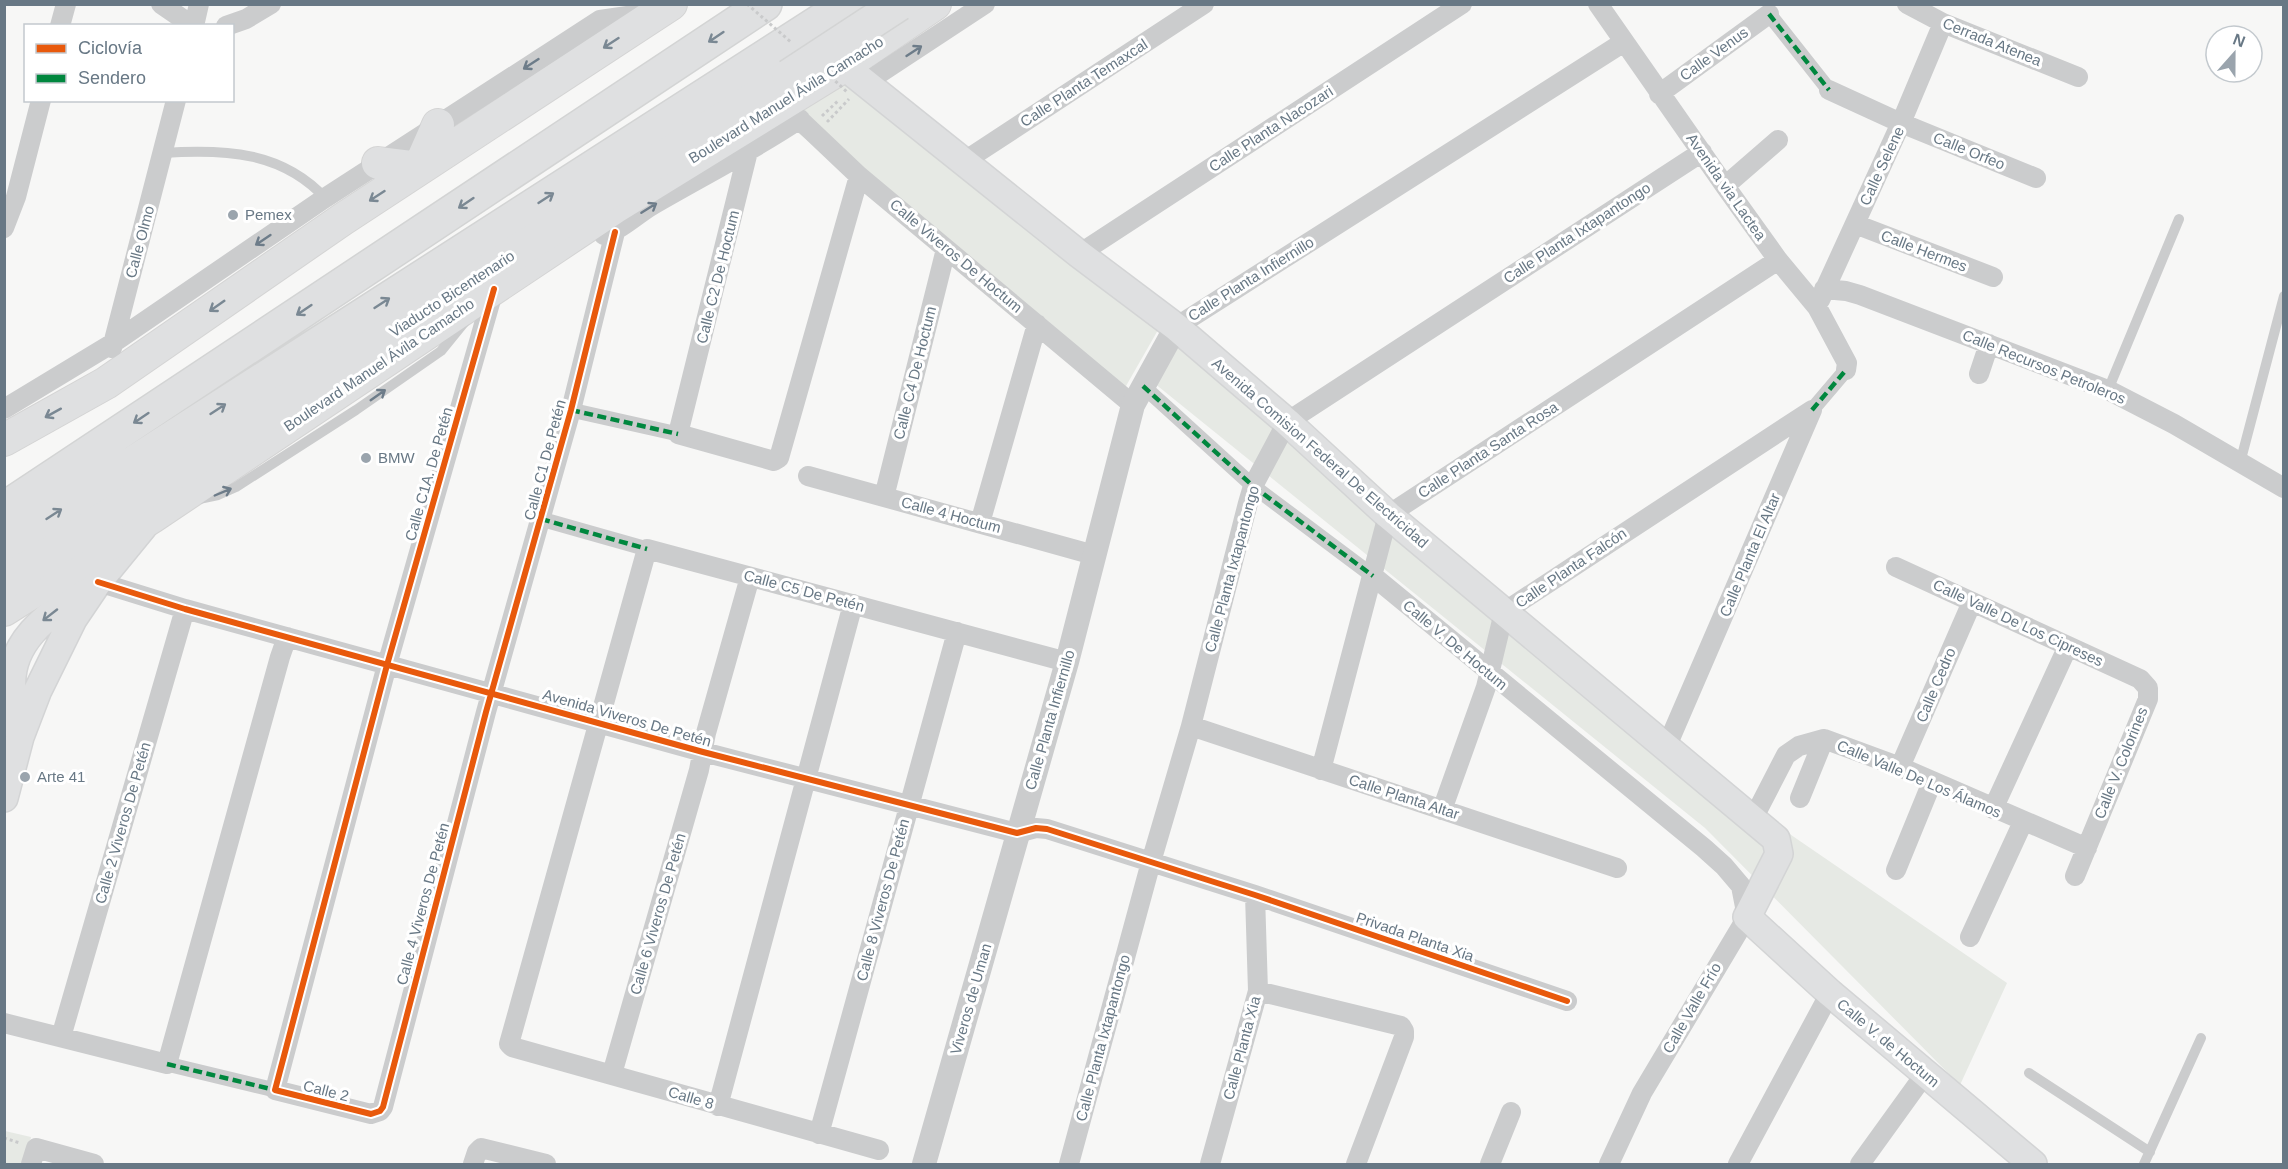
<svg xmlns="http://www.w3.org/2000/svg" width="2288" height="1169" viewBox="0 0 2288 1169" font-family="Helvetica,sans-serif">
	<style>
		.park { fill: #e6e9e4 }
		.lines { fill: none; stroke-linecap: round; stroke-linejoin: round }
		.secondary-casing { stroke: #d3d4d5; stroke-width: 30 }
		.primary-casing { stroke: #d4d4d4; stroke-width: 34 }
		.trunk-casing { stroke: #d3d4d4; stroke-width: 36 }
		.motorway-casing { stroke: #d3d4d4; stroke-width: 36 }
		.path { stroke: #c9cacb; stroke-width: 3; stroke-dasharray: 3 3; stroke-linecap: butt }
		.service { stroke: #cbcccd; stroke-width: 10 }
		.pedestrian { stroke: #cbcccd; stroke-width: 15 }
		.minor { stroke: #cbcccd; stroke-width: 20 }
		.tertiary { stroke: #cbcccd; stroke-width: 24 }
		.secondary { stroke: #dfe0e1; stroke-width: 27 }
		.primary { stroke: #dfe0e1; stroke-width: 32 }
		.trunk { stroke: #dfe0e1; stroke-width: 33 }
		.motorway { stroke: #dfe0e1; stroke-width: 33 }
		.motorway-bridge-casing { stroke: #d3d4d4; stroke-width: 36; stroke-linecap: butt }
		.path-bridge { stroke: #c9cacb; stroke-width: 3; stroke-dasharray: 3 3; stroke-linecap: butt }
		.motorway-bridge { stroke: #dfe0e1; stroke-width: 33 }
		.quiet { stroke: #00873e; stroke-width: 4.5; stroke-dasharray: 9 4.5; stroke-linecap: butt }
		.cycleway-casing { stroke: #fff; stroke-width: 10 }
		.cycleway { stroke: #e8590c; stroke-width: 6 }
		.oneway { stroke: #7a8893 }
		.oneway2 { stroke: #6d7c89 }
		.poi-dot { fill: #9aa4ad; stroke: #fff; stroke-width: 2 }
		.labels { text-anchor: middle; stroke-width: 6; stroke-linejoin: round; paint-order: stroke }
		.street-label { font-size: 15px; fill: #687885; stroke: #fff }
		.poi-label { font-size: 15px; fill: #687885; stroke: #fff; text-anchor: start }
	</style>
	<rect width="100%" height="100%" fill="#f7f7f6"/>
	<!-- park -->
	<path class="park" d="M844 66 1158 330 1122 393 771 111Z
		M1183 331 1711 780 2007 983 1960 1085 1705 828 1154 383Z
		M5 1131 31 1137 25 1164H5Z"/>
	<g class="lines">
		<!-- secondary casing -->
		<g class="secondary-casing">
			<path id="secondary" d="M844 66 1079 254 1176 327 1287 422 1388 515 1776 839 1779 854 1747 917 1830 993 2033 1164
				M20 737C17 722 13 706 12 691 7 640 51 613 88 588
				M4 798 20 737 38 690 73 619 98 582 143 527"/>
		</g>
		<!-- primary casing -->
		<g class="primary-casing">
			<path id="primary" d="M378 163 419 168 438 125
				M4 440 106 383 343 219 671 4
				M4 610 152 517 614 208 844 66 935 4"/>
		</g>
		<!-- trunk casing -->
		<g class="trunk-casing">
			<path id="trunk" d="M873 45 891 4
				M4 509 765 4
				M4 546 847 4"/>
		</g>
		<!-- motorway casing -->
		<g class="motorway-casing">
			<path id="motorway" d="M4 583 789 76"/>
		</g>
		<!-- path -->
		<path class="path" d="M822 116 839 100
			M827 120 828 121 849 99
			M4 1138 20 1143"/>
		<!-- service -->
		<path class="service" d="M163 153C225 149 283 151 327 200
			M2108 390 2179 219
			M2240 463 2284 296
			M199 499 218 495 236 487 356 410 441 351 467 319
			M2029 1073 2150 1152
			M2144 1164 2201 1038"/>
		<!-- pedestrian -->
		<path class="pedestrian" d="M1769 14 1829 90
			M1143 386 1253 486 1373 576
			M571 410 678 434
			M1812 410 1846 370
			M541 519 647 549
			M167 1064 275 1090"/>
		<!-- minor -->
		<path class="minor" d="M161 4 193 26
			M1598 4 1725 186 1778 260 1817 307 1847 363 1846 370
			M1907 4 1943 23 2078 77
			M60 26 66 4
			M194 26 199 4
			M226 26 246 19 271 4
			M865 83 985 4
			M1829 90 1901 123 2036 178
			M1659 94 1769 14
			M782 103 859 176 1133 405
			M756 119 678 434 774 461 779 458 859 176
			M963 162 1204 4
			M1725 186 1778 140
			M1855 224 1993 277
			M4 228 16 197 41 100
			M604 235C622 229 635 216 651 206 701 177 752 151 800 119
			M1079 254 1462 4
			M494 289 387 665 275 1090 371 1114 380 1111 383 1107 486 712 571 410 615 232
			M1824 289 1846 291 1860 295 2108 390 2174 424 2284 488
			M1820 300 1901 123 1943 23
			M1176 327 1624 42
			M112 348 176 100
			M1979 374 1989 344
			M4 409 113 343 325 198 600 20 648 13
			M808 476 1094 555
			M884 497 946 249
			M980 523 1037 324
			M1896 567 2140 679 2148 688V699L2075 876
			M1373 576 1704 848 1724 866 1741 886 1747 917 1642 1093 1609 1164
			M98 582 185 609 703 752 1017 833 1036 828 1047 829 1255 895 1567 1001
			M1191 726 1617 868
			M1666 748 1812 410
			M1900 767 1972 602
			M1321 770 1388 515 1778 260
			M1800 798 1824 739
			M1993 809 2068 646
			M1442 810 1486 687 1504 612 1812 410
			M1753 819 1786 755 1799 746 1824 739 1900 767 2087 848
			M1896 870 1932 782
			M1970 937 2023 822
			M1258 991 1401 1026 1404 1031V1037L1356 1164
			M4 1023 167 1064 280 657 287 637
			M61 1037 185 609
			M612 1074 699 770 706 733 750 577
			M718 1106 853 604
			M819 1134 957 632
			M879 1150 512 1047 509 1044 647 549 1067 662
			M31 1164 36 1148 94 1164
			M473 1164 477 1152 481 1148 546 1164
			M1069 1164 1151 862 1191 726 1248 503 1253 486 1287 422 1702 152
			M1210 1164 1258 991 1255 895
			M1490 1164 1511 1112
			M1738 1164 1830 993
			M1860 1164 1925 1074"/>
		<!-- tertiary -->
		<path class="tertiary" d="M924 1164 1067 662 1133 405 1176 327"/>
		<!-- secondary -->
		<use href="#secondary" class="secondary"/>
		<!-- primary -->
		<use href="#primary" class="primary"/>
		<!-- trunk -->
		<use href="#trunk" class="trunk"/>
		<!-- motorway -->
		<use href="#motorway" class="motorway"/>
		<!-- motorway-bridge casing -->
		<g class="motorway-bridge-casing">
			<path id="motorway-bridge" d="M789 76 899 4"/>
		</g>
		<!-- path-bridge -->
		<path class="path-bridge" d="M747 4 792 43
			M831 77 847 92"/>
		<!-- motorway-bridge -->
		<use href="#motorway-bridge" class="motorway-bridge"/>
		<!-- quiet -->
		<path class="quiet" d="M1769 14 1829 90
			M1143 386 1253 486 1373 576
			M571 410 678 434
			M1812 410 1846 370
			M541 519 647 549
			M167 1064 275 1090"/>
		<!-- cycleway casing -->
		<g class="cycleway-casing">
			<path id="cycleway" d="M494 289 387 665 275 1090 371 1114 380 1111 383 1107 486 712 571 410 615 232
				M98 582 185 609 703 752 1017 833 1036 828 1047 829 1255 895 1567 1001"/>
		</g>
		<!-- cycleway -->
		<use href="#cycleway" class="cycleway"/>
	</g>
	<!-- one-way arrows -->
	<defs><path id="oneway-shaft" d="M-6 0H5M1.5-3L5.5 0L1.5 3" fill="none" stroke-width="1.6" stroke-linecap="round" stroke-linejoin="round" transform="scale(1.5)"/></defs>
	<g class="oneway">
		<use href="#oneway-shaft" transform="translate(716 37) rotate(146)"/>
		<use href="#oneway-shaft" transform="translate(611 43) rotate(147)"/>
		<use href="#oneway-shaft" transform="translate(377 196) rotate(147)"/>
		<use href="#oneway-shaft" transform="translate(546 198) rotate(-33)"/>
		<use href="#oneway-shaft" transform="translate(466 203) rotate(146)"/>
		<use href="#oneway-shaft" transform="translate(382 303) rotate(-33)"/>
		<use href="#oneway-shaft" transform="translate(217 306) rotate(145)"/>
		<use href="#oneway-shaft" transform="translate(304 310) rotate(146)"/>
		<use href="#oneway-shaft" transform="translate(218 409) rotate(-33)"/>
		<use href="#oneway-shaft" transform="translate(53 413) rotate(151)"/>
		<use href="#oneway-shaft" transform="translate(141 418) rotate(146)"/>
		<use href="#oneway-shaft" transform="translate(54 514) rotate(-33)"/>
		<use href="#oneway-shaft" transform="translate(50 615) rotate(142)"/>
	</g>
	<g class="oneway2">
		<use href="#oneway-shaft" transform="translate(914 51) rotate(-33)"/>
		<use href="#oneway-shaft" transform="translate(531 64) rotate(147)"/>
		<use href="#oneway-shaft" transform="translate(649 208) rotate(-32)"/>
		<use href="#oneway-shaft" transform="translate(263 240) rotate(146)"/>
		<use href="#oneway-shaft" transform="translate(378 395) rotate(-35)"/>
		<use href="#oneway-shaft" transform="translate(223 492) rotate(-23)"/>
	</g>
	<!-- markers -->
	<g class="poi-dot">
		<circle cx="233" cy="215" r="6"/>
		<circle cx="366" cy="458" r="6"/>
		<circle cx="25" cy="777" r="6"/>
	</g>
	<g class="labels">
		<!-- street labels -->
		<g class="street-label">
			<text transform="translate(1992 42) rotate(22)" y="5">Cerrada Atenea</text>
			<text transform="translate(1714 54) rotate(-36)" y="5">Calle Venus</text>
			<text transform="translate(1084 83) rotate(-33)" y="5">Calle Planta Temaxcal</text>
			<text transform="translate(786 100) rotate(-32)" y="5">Boulevard Manuel Ávila Camacho</text>
			<text transform="translate(1271 129) rotate(-33)" y="5">Calle Planta Nacozari</text>
			<text transform="translate(1969 151) rotate(22)" y="5">Calle Orfeo</text>
			<text transform="translate(1882 166) rotate(-65)" y="5">Calle Selene</text>
			<text transform="translate(1726 187) rotate(55)" y="5">Avenida via Lactea</text>
			<text transform="translate(1577 233) rotate(-33)" y="5">Calle Planta Ixtapantongo</text>
			<text transform="translate(140 242) rotate(-75)" y="5">Calle Olmo</text>
			<text transform="translate(1924 251) rotate(21)" y="5">Calle Hermes</text>
			<text transform="translate(956 256) rotate(40)" y="5">Calle Viveros De Hoctum</text>
			<text transform="translate(718 277) rotate(-76)" y="5">Calle C2 De Hoctum</text>
			<text transform="translate(1251 279) rotate(-32)" y="5">Calle Planta Infiernillo</text>
			<text transform="translate(452 294) rotate(-33)" y="5">Viaducto Bicentenario</text>
			<text transform="translate(379 365) rotate(-34)" y="5">Boulevard Manuel Ávila Camacho</text>
			<text transform="translate(2044 367) rotate(22)" y="5">Calle Recursos Petroleros</text>
			<text transform="translate(915 373) rotate(-76)" y="5">Calle C4 De Hoctum</text>
			<text transform="translate(1488 450) rotate(-33)" y="5">Calle Planta Santa Rosa</text>
			<text transform="translate(1320 453) rotate(41)" y="5">Avenida Comision Federal De Electricidad</text>
			<text transform="translate(545 460) rotate(-75)" y="5">Calle C1 De Petén</text>
			<text transform="translate(429 474) rotate(-74)" y="5">Calle C1A. De Petén</text>
			<text transform="translate(951 515) rotate(15)" y="5">Calle 4 Hoctum</text>
			<text transform="translate(1750 555) rotate(-67)" y="5">Calle Planta El Altar</text>
			<text transform="translate(1571 568) rotate(-34)" y="5">Calle Planta Falcón</text>
			<text transform="translate(1232 569) rotate(-75)" y="5">Calle Planta Ixtapantongo</text>
			<text transform="translate(804 591) rotate(15)" y="5">Calle C5 De Petén</text>
			<text transform="translate(2018 623) rotate(25)" y="5">Calle Valle De Los Cipreses</text>
			<text transform="translate(1455 645) rotate(40)" y="5">Calle V. De Hoctum</text>
			<text transform="translate(1936 685) rotate(-67)" y="5">Calle Cedro</text>
			<text transform="translate(627 718) rotate(16)" y="5">Avenida Viveros De Petén</text>
			<text transform="translate(1050 720) rotate(-74)" y="5">Calle Planta Infiernillo</text>
			<text transform="translate(2121 763) rotate(-68)" y="5">Calle V. Colorines</text>
			<text transform="translate(1919 779) rotate(23)" y="5">Calle Valle De Los Álamos</text>
			<text transform="translate(1404 797) rotate(18)" y="5">Calle Planta Altar</text>
			<text transform="translate(123 823) rotate(-74)" y="5">Calle 2 Viveros De Petén</text>
			<text transform="translate(883 900) rotate(-75)" y="5">Calle 8 Viveros De Petén</text>
			<text transform="translate(423 904) rotate(-75)" y="5">Calle 4 Viveros De Petén</text>
			<text transform="translate(658 914) rotate(-74)" y="5">Calle 6 Viveros De Petén</text>
			<text transform="translate(1415 937) rotate(19)" y="5">Privada Planta Xia</text>
			<text transform="translate(971 999) rotate(-74)" y="5">Viveros de Uman</text>
			<text transform="translate(1692 1008) rotate(-60)" y="5">Calle Valle Frío</text>
			<text transform="translate(1103 1038) rotate(-75)" y="5">Calle Planta Ixtapantongo</text>
			<text transform="translate(1888 1043) rotate(40)" y="5">Calle V. de Hoctum</text>
			<text transform="translate(1242 1048) rotate(-75)" y="5">Calle Planta Xia</text>
			<text transform="translate(326 1091) rotate(14)" y="5">Calle 2</text>
			<text transform="translate(691 1098) rotate(16)" y="5">Calle 8</text>
		</g>
		<!-- poi labels -->
		<g class="poi-label">
			<text x="245" y="220">Pemex</text>
			<text x="378" y="463">BMW</text>
			<text x="37" y="782">Arte 41</text>
		</g>
	</g>
	<!-- border -->
	<rect width="2288" height="1169" fill="none" stroke="#687885" stroke-width="12"/>
	<!-- legend -->
	<rect x="24" y="24" width="210" height="78" fill="#ffffff" stroke="#c3c9ce" stroke-width="1.5"/>
	<rect x="36" y="44" width="30" height="9" fill="#e8590c" stroke="#c3c9ce" stroke-width="1.5"/>
	<text x="78" y="54" font-size="18" fill="#687885">Ciclovía</text>
	<rect x="36" y="74" width="30" height="9" fill="#00873e" stroke="#c3c9ce" stroke-width="1.5"/>
	<text x="78" y="84" font-size="18" fill="#687885">Sendero</text>
	<!-- north arrow -->
	<g transform="translate(2234 54) rotate(21)"><circle r="28" fill="#ffffff" stroke="#c3c9ce" stroke-width="1.5"/>
	<path d="M0-4.5L10 22L0 15L-10 22Z" fill="#9aa4ad"/>
	<text y="-9" font-size="16" font-weight="bold" text-anchor="middle" fill="#687885">N</text>
	</g>
</svg>
